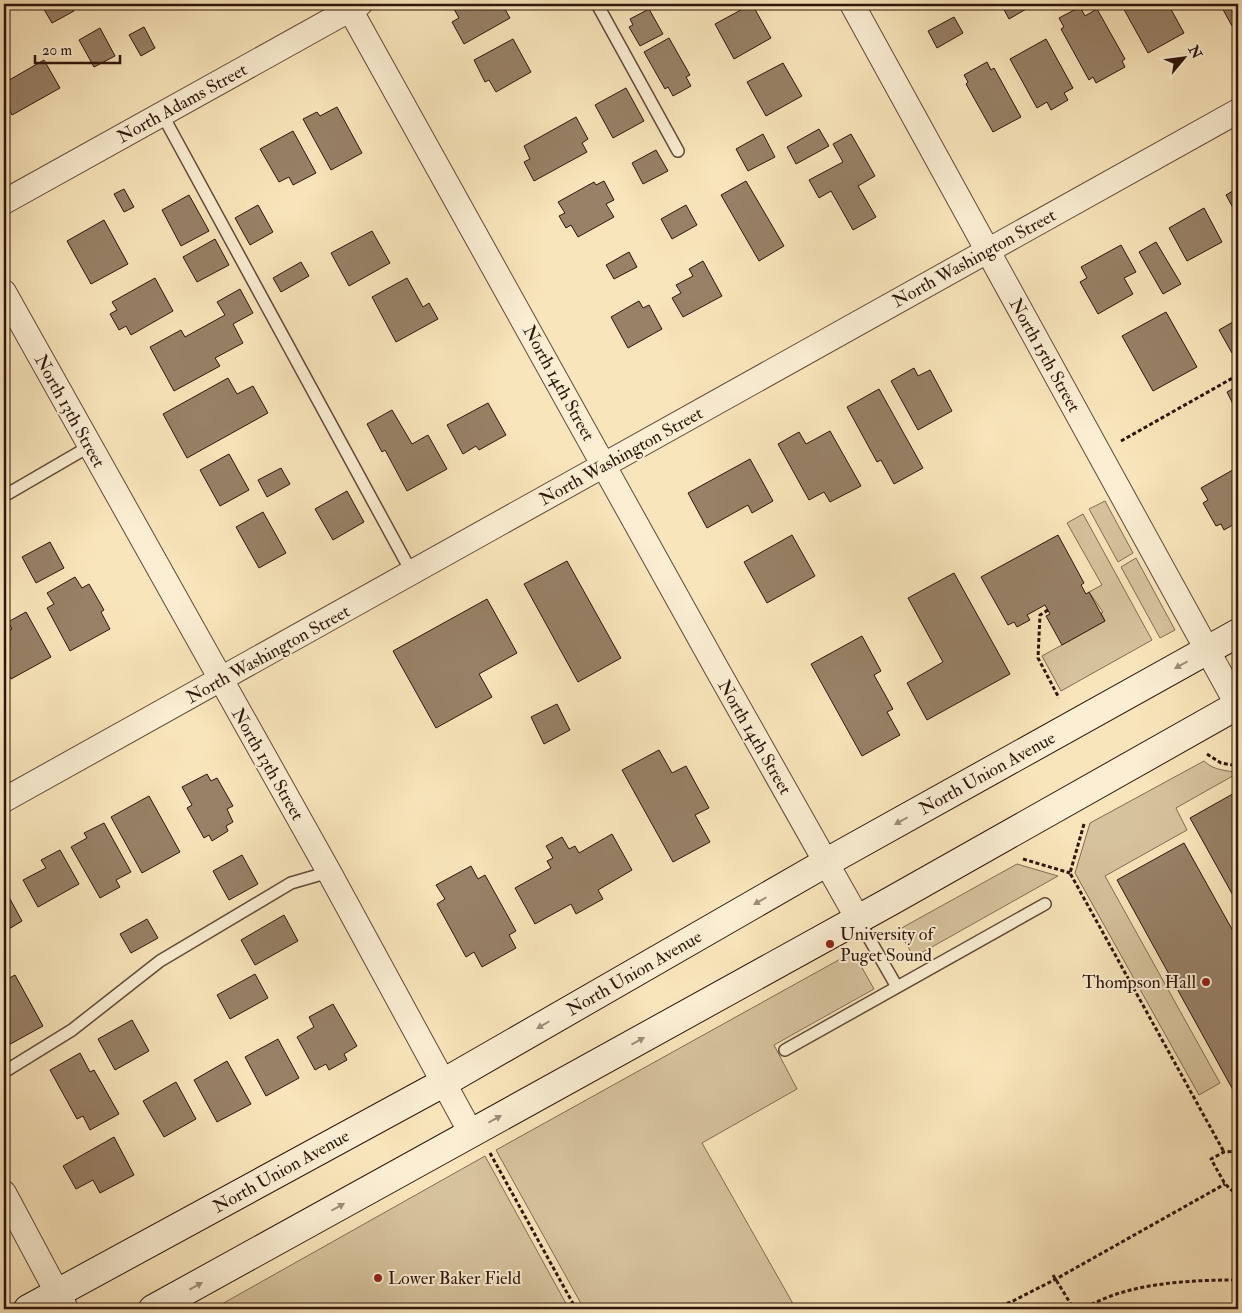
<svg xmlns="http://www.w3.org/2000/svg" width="1242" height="1313" viewBox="0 0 1242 1313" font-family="'IM FELL Double Pica',serif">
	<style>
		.green { fill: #d6c29d; stroke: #826c54 }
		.building { fill: #988167; stroke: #2e150b }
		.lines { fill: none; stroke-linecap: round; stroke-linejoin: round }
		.lane-casing { stroke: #614937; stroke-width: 14 }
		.street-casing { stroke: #614937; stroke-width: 26 }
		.secondary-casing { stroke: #2e150b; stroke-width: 30 }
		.path { stroke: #2e150b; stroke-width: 3; stroke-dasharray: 4 2.5; stroke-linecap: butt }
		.lane { stroke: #fbeed3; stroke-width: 11 }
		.street { stroke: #fbeed3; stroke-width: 24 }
		.secondary { stroke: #fbeed3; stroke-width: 28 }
		.oneway { fill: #9f8c79 }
		.poi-dot { fill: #8f2418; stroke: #fbeed3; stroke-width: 2 }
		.labels { text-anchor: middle; stroke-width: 4; stroke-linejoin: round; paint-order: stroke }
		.street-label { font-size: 18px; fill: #2e150b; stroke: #fbeed3 }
		.poi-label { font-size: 18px; fill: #2e150b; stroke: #fbeed3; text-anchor: start }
	</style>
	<rect width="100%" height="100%" fill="#f9e5bb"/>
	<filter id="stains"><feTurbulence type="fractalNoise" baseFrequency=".004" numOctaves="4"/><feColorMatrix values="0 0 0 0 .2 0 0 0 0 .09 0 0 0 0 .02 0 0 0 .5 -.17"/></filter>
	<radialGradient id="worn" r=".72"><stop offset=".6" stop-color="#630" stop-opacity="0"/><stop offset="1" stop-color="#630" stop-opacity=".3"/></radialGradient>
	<!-- green -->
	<path class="green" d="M1105 501 1133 553 1118 562 1089 509Z
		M1083 514 1152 640 1061 691 1042 656 1105 621 1101 613 1103 612 1089 592 1102 585 1067 523Z
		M1136 558 1175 630 1160 638 1121 567Z
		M1204 761C1214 771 1227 770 1238 773L1176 808 1187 830 1105 876 1220 1083 1199 1095 1075 873 1090 823Z
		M1017 864 1058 876 914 957 898 930Z
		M853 952 874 989 774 1045 797 1089 702 1143 796 1309H584L496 1150Z
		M485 1156 569 1309H213Z"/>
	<!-- building -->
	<path class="building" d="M45 4H70L74 11 52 23 42 6Z
		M463 4H502L510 18 464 44 452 22 459 18 454 9Z
		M752 4 771 38 734 59 715 24Z
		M1001 4H1035L1009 19Z
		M1121 4H1168L1184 33 1148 53Z
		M1220 4H1238V22L1232 26Z
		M1080 7 1085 16 1097 9 1125 59 1122 61 1125 67 1096 83 1093 77 1089 80 1061 29 1064 27 1059 18Z
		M649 9 663 34 640 46 629 27 633 25 630 19Z
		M954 17 963 33 937 48 928 31Z
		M144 27 155 48 141 56 129 35Z
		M100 28 115 56 94 67 79 40Z
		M669 38 690 75 686 77 691 86 673 96 668 87 665 89 644 52Z
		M513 39 531 72 496 92 489 80 485 82 474 60Z
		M1046 39 1073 88 1064 93 1068 100 1051 110 1047 102 1037 108 1010 59Z
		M44 60 60 88 12 115 4 100V83Z
		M987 62 991 70 994 68 1021 117 993 132 966 84 968 82 964 75Z
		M783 63 802 96 766 116 747 82Z
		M626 88 644 121 613 138 595 105Z
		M337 107 362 153 331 170 303 119 317 112 320 116Z
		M576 117 588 139 582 143 587 152 534 181 524 162 530 159 524 146Z
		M819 129 829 146 796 164 787 147Z
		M293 131 316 173 293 185 289 177 279 182 260 149Z
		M763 134 775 157 748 171 736 149Z
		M851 134 875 176 858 186 876 217 853 230 831 191 819 198 809 180 843 162 833 144Z
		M656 150 668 171 643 184 632 163Z
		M604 181 614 200 606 204 614 217 578 237 571 225 566 228 559 216 565 213 558 202 594 182 596 185Z
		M746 181 784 246 759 261 721 195Z
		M1238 188V217L1226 195Z
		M124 189 134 207 124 212 114 194Z
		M189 195 209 231 181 246 162 210Z
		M258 205 273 232 250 245 235 218Z
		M686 205 697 225 672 239 661 219Z
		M1204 208 1222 242 1187 261 1169 228Z
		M104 220 128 264 91 284 67 241Z
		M372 231 390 263 349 286 331 253Z
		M215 239 229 265 197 282 183 257Z
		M1156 242 1181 284 1163 294 1139 252Z
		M1121 245 1136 272 1124 278 1133 294 1098 314 1080 282 1087 278 1081 267Z
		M629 252 637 267 614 279 606 265Z
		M703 261 722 296 683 317 672 298 681 293 676 285 693 276 689 269Z
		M301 262 309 276 281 292 273 278Z
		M155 278 173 311 131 335 126 326 119 330 110 314 117 310 112 302Z
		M407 278 423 307 429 303 438 319 396 342 372 297Z
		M240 289 253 313 233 324 243 343 215 358 220 366 174 391 150 347 181 330 185 337 225 315 217 302Z
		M639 301 643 308 649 305 662 329 628 348 611 317Z
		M1166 312 1197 367 1153 391 1122 336Z
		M1238 319V350L1232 353 1219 330Z
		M914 368 918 376 930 370 952 411 918 430 891 381Z
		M228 378 237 394 253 386 268 413 187 458 163 414Z
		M1238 386V414L1227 392Z
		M879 389 923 468 894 484 881 460 877 462 847 407Z
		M488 403 506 435 479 450 476 446 463 454 447 425Z
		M392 410 412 444 428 435 447 469 407 491 385 450 382 452 367 424Z
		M830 431 861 486 830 502 824 492 809 500 778 444 799 432 806 444Z
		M229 454 249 490 220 506 200 470Z
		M750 459 773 501 752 513 748 505 707 528 688 493Z
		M1238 467V522L1224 530 1221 524 1216 526 1203 503 1208 500 1201 488Z
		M281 468 290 484 267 497 258 480Z
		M347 491 364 522 333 540 315 509Z
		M263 512 286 553 259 568 236 527Z
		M792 535 815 576 767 603 744 562Z
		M1058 535 1084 583 1081 585 1086 594 1089 592 1105 621 1062 645 1046 616 1050 614 1045 605 1027 615 1030 620 1017 627 1014 622 1008 625 981 577Z
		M50 542 64 568 36 583 22 557Z
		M567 561 621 658 578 682 524 584Z
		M954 573 1010 674 927 720 907 683 943 662 908 598Z
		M75 577 82 588 89 584 104 610 101 612 110 629 70 651 47 608 54 604 47 593Z
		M487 599 517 653 479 674 492 697 436 728 393 651Z
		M26 612 51 657 11 679 4 666V634L12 629 8 622Z
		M862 636 881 671 874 675 893 709 887 712 900 735 862 756 811 664Z
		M557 704 570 730 544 744 531 717Z
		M659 750 672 773 686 766 709 808 695 815 710 842 673 862 622 770Z
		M207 774 211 781 217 778 233 806 227 809 233 822 226 826 228 831 212 841 209 835 204 838 187 808 192 805 182 787Z
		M1238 791V898L1235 899 1190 818Z
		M149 796 180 852 142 873 111 817Z
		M104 823 131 872 116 880 120 887 100 898 71 847 87 838 84 833Z
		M612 834 632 870 598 890 603 899 576 914 571 904 535 924 515 888 551 868 547 861 553 858 546 846 562 837 569 849 575 846 579 853Z
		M1184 843 1238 940V1099L1117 880Z
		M60 850 79 884 38 907 23 880 46 868 41 860Z
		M242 855 258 884 229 900 213 871Z
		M471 866 478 879 485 875 516 931 509 935 516 948 482 967 474 952 466 957 437 904 445 899 436 885Z
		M4 888 22 921 4 932Z
		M284 915 298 941 255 965 241 940Z
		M147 919 158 938 131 953 120 934Z
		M255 974 268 998 230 1019 217 995Z
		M15 975 43 1026 5 1047 4 981Z
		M333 1004 357 1046 344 1054 347 1060 329 1070 326 1064 315 1070 297 1037 314 1027 309 1017Z
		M132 1020 149 1051 115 1070 98 1039Z
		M278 1039 299 1078 266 1096 245 1057Z
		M80 1053 90 1072 94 1070 119 1114 90 1130 83 1116 77 1119 50 1070Z
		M227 1061 251 1104 217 1122 194 1080Z
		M176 1082 196 1119 164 1137 143 1101Z
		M114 1137 134 1175 100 1193 93 1180 76 1189 63 1166Z"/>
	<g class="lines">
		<!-- lane casing -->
		<g class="lane-casing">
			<path id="lane" d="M597 4 678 151
				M162 114 412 573
				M4 496 90 446
				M858 919 897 987
				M785 1050 1045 904
				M4 1072 72 1030 160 961 291 883 329 872"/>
		</g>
		<!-- street casing -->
		<g class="street-casing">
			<path id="street" d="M347 4 718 671 858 919
				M852 4 1238 706
				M4 202 360 4
				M4 292 329 872 471 1133
				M4 800 1238 111
				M4 1193 66 1309"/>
		</g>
		<!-- secondary casing -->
		<g class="secondary-casing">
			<path id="secondary" d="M28 1309 443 1083 827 862 1238 633
				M153 1309 891 901 1238 705"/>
		</g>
		<!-- path -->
		<path class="path" d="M1121 441 1238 375
			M1048 610 1040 615 1038 658 1059 698
			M1207 754 1221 763 1238 766
			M1084 824 1070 873 1224 1152
			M1023 859 1070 873
			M1238 1151 1224 1152 1211 1159 1225 1184 1238 1196
			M490 1153 576 1309
			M1053 1275 1072 1306 1079 1309
			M988 1309 1011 1302 1056 1279 1225 1184
			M1063 1309 1072 1306
			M1079 1309C1089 1306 1098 1301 1108 1297 1148 1282 1196 1280 1238 1280"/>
		<!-- lane -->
		<use href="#lane" class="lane"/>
		<!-- street -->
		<use href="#street" class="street"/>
		<!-- secondary -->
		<use href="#secondary" class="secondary"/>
	</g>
	<!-- one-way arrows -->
	<defs><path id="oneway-solid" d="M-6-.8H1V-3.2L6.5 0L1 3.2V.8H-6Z" transform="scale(1.25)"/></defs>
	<g class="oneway">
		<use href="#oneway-solid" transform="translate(1181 665) rotate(151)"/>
		<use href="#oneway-solid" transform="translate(901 821) rotate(151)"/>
		<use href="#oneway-solid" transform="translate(760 901) rotate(150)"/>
		<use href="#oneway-solid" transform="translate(543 1025) rotate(150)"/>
		<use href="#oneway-solid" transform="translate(638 1041) rotate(-29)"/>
		<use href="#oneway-solid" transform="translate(495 1119) rotate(-29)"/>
		<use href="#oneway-solid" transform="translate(338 1207) rotate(-29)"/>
		<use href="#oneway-solid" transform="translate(196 1286) rotate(-29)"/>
	</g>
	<!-- markers -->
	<g class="poi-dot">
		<circle cx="830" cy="944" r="5"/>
		<circle cx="1206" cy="982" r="5"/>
		<circle cx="378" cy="1278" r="5"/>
	</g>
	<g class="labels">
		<!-- street labels -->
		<g class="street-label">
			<text transform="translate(182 103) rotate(-29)" y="6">North Adams Street</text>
			<text transform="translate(974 258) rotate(-29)" y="6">North Washington Street</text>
			<text transform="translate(1045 355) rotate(61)" y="6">North 15th Street</text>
			<text transform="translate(559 383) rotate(61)" y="6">North 14th Street</text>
			<text transform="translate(70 411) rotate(61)" y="6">North 13th Street</text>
			<text transform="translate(621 456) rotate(-29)" y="6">North Washington Street</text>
			<text transform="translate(268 654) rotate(-29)" y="6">North Washington Street</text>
			<text transform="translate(755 737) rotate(60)" y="6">North 14th Street</text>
			<text transform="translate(268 764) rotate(60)" y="6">North 13th Street</text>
			<text transform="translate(987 773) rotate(-29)" y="6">North Union Avenue</text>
			<text transform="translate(634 973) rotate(-30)" y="6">North Union Avenue</text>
			<text transform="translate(281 1171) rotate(-29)" y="6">North Union Avenue</text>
		</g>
		<!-- poi labels -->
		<g class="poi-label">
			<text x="840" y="940">University of<tspan x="840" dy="21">Puget Sound</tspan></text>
			<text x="1196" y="988" text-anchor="end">Thompson Hall</text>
			<text x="388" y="1284">Lower Baker Field</text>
		</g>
	</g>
	<!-- margin -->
	<rect width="1242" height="1313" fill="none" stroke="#f9e5bb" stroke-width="20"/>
	<rect x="5" y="5" width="1232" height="1303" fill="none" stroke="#2e150b" stroke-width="2.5"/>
	<rect x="10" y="10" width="1222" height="1293" fill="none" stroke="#2e150b"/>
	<!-- north arrow -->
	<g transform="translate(1184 58) rotate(61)" stroke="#fbeed3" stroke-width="4" paint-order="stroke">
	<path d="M0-4L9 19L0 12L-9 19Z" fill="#2e150b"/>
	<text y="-8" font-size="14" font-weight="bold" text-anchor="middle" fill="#2e150b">N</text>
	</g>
	<!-- scale -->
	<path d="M35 55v8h85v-8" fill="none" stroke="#2e150b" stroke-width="2.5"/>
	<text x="42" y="55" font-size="15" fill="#2e150b" stroke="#fbeed3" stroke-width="4" paint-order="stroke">20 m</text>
	<rect width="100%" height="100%" filter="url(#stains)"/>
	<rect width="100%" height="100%" fill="url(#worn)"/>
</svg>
